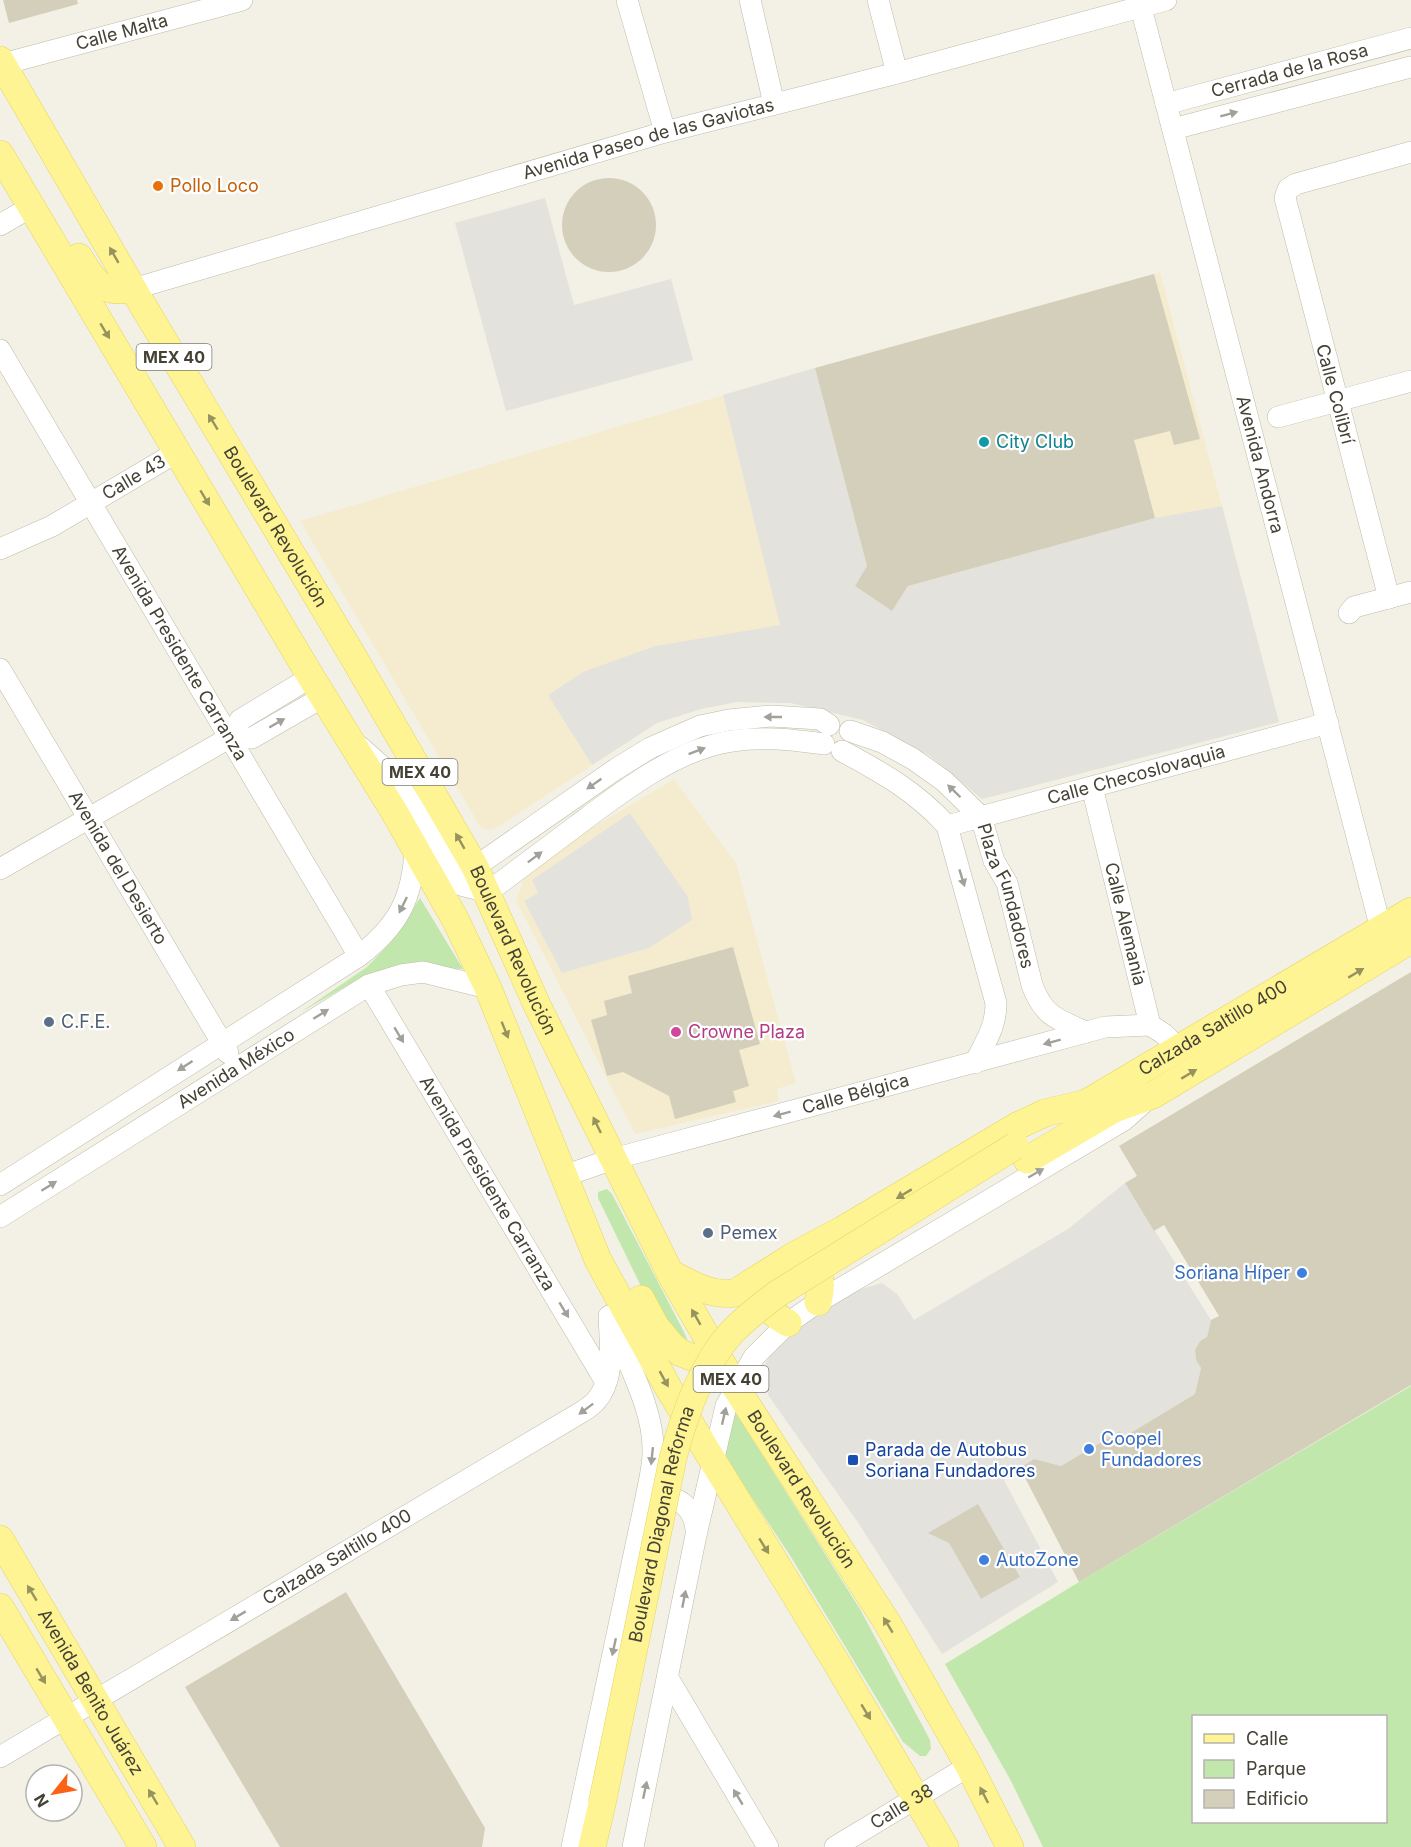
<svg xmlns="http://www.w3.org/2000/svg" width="1411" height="1847" viewBox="0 0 1411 1847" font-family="Inter,sans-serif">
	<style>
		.commercial { fill: #f5ecd0 }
		.green { fill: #c2e7ad; fill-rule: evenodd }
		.parking { fill: #e3e2dd; fill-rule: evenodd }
		.building { fill: #d4cfbb }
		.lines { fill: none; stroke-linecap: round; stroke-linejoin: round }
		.minor-casing { stroke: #bebba8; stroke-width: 22 }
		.major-casing { stroke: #e4d562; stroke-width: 28 }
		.minor { stroke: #fff; stroke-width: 21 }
		.major { stroke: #fef493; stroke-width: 27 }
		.major-bridge-casing { stroke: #e4d562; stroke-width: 28; stroke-linecap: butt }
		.major-bridge { stroke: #fef493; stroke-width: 27 }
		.oneway { fill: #a2a09a }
		.oneway2 { fill: #98925f }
		.food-dot { fill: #e8710a; stroke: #fff; stroke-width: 2 }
		.culture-dot { fill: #0f9aa8; stroke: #fff; stroke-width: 2 }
		.service-dot { fill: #5c6f8a; stroke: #fff; stroke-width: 2 }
		.hotel-dot { fill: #d1479c; stroke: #fff; stroke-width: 2 }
		.shop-dot { fill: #3f7fe0; stroke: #fff; stroke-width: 2 }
		.transit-dot { fill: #1a4fb4; stroke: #fff; stroke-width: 2 }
		.labels { text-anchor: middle; stroke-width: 4.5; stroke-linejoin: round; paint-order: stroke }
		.shield { fill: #fff; stroke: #7d7b72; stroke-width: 1.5 }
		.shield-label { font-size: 16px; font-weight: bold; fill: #454235 }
		.street-label { font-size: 18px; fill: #454235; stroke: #fff }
		.food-label { font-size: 18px; fill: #c56008; stroke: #fff; text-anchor: start }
		.culture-label { font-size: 18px; fill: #0d838f; stroke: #fff; text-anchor: start }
		.service-label { font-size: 18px; fill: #4e5e75; stroke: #fff; text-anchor: start }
		.hotel-label { font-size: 18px; fill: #b23c85; stroke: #fff; text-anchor: start }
		.shop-label { font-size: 18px; fill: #366cbe; stroke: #fff; text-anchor: start }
		.transit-label { font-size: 18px; fill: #164399; stroke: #fff; text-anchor: start }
	</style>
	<rect width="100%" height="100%" fill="#f3f1e5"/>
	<!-- commercial -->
	<path class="commercial" d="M1160 272 1279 722 982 799 930 756 863 720 791 703 737 702 701 709 657 723 496 828 489 830 481 828 300 521 815 368Z
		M674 779 736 863 796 1083 777 1089 779 1101 635 1134 516 900 528 866Z"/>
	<!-- green -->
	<path class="green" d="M420 898 463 969 403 967 370 973 301 1012 367 967 389 944Z
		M607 1189 612 1194 684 1332 687 1339 686 1343 655 1315 598 1198V1192Z
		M1411 1386V1847H1043L1011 1781 945 1664 1079 1582ZM1194 1716H1386V1822H1194Z
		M732 1407 860 1609 930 1740 931 1749 926 1756H920L903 1742 791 1557 725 1457Z"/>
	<!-- parking -->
	<path class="parking" d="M545 198 574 305 671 279 693 360 506 411 455 223Z
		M815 368 867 566 855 586 892 611 908 586 1155 518 1222 506 1279 722 982 799 930 756 863 720 791 703 737 702 701 709 657 723 592 765 548 695 583 672 655 646 780 625 723 395Z
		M630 813 688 897 692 920 649 948 562 973 524 901 538 893 532 880Z
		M1125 1183 1211 1320 1207 1337 1200 1341 1195 1350 1196 1360 1201 1368 1195 1394 1124 1437 1120 1431 1061 1466 1034 1459 1004 1480 1058 1582 942 1654 859 1524 768 1395 764 1367 776 1344 820 1310 858 1290 882 1283 897 1294 914 1320 1068 1229ZM949 1543 1020 1577 981 1599Z"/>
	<!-- building -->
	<path class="building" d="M3 0H77L78 4 9 23Z
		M562 225a47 47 0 1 1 94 0a47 47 0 1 1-94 0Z
		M1154 274 1200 439 1174 445 1170 431 1134 440 1155 518 908 586 892 611 855 586 867 566 815 368Z
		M733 947 760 1044 739 1050 749 1086 733 1091 736 1102 675 1119 669 1096 623 1072 607 1076 591 1020 607 1015 604 1001 632 993 628 976Z
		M1411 972V1385L1079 1582 1020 1468 1034 1459 1061 1466 1120 1431 1124 1437 1195 1394 1201 1368 1196 1360 1195 1350 1200 1341 1207 1337 1211 1320 1219 1316 1164 1225 1154 1231 1125 1183 1137 1176 1119 1146Z
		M978 1504 1020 1577 981 1599 949 1543 928 1533Z
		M346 1592 485 1828 482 1847H280L185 1687Z"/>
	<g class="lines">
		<!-- minor casing -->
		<g class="minor-casing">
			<g id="minor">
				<path d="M627 0 665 132"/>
				<path d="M750 0 774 104"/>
				<path d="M878 0 897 73"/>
				<path id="s1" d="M1139 0 1381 929"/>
				<path id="s2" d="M3 64 242 0"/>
				<path id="s3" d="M1166 104 1411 38"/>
				<path d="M1173 129 1411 67"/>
				<path d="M0 225 31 207"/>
				<path id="s4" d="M133 289 665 132 897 73 1166 0"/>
				<path id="s5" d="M0 350 359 956"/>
				<path d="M1278 417 1411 381"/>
				<path id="s6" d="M0 549 52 526 177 452"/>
				<path d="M1389 598 1285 198 1288 189 1296 184 1411 152"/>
				<path d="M1349 613 1354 607 1411 592"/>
				<path id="s7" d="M0 669 228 1053"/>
				<path id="s8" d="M850 731 882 742 913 759 944 781 981 817 994 861 1007 883 1032 985C1044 1017 1057 1019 1086 1032"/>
				<path d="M229 738H252L323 697"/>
				<path d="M359 746 395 778 461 885 488 892C517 870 547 848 576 826 620 793 676 749 732 741 763 736 793 740 824 744"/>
				<path d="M842 751C881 772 917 792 947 826L996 1003C996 1028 985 1042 975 1063"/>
				<path id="s9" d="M1092 787 1150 1025 1164 1034 1178 1048"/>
				<path id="s10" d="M947 826 1328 723"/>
				<path d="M475 867 616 769 650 748 700 726 729 720 771 716 820 719 829 725"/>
				<path d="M0 869 229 738 240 720 311 677"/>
				<path id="s11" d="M369 985 606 1382"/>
				<path id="s12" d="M564 1176 613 1159 1105 1027 1150 1025"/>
				<path d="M0 1185 359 956C398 926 413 898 415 849"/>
				<path id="s13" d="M0 1217 369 985 401 975 423 972 488 988"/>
				<path d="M653 1500C676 1490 695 1509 696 1531"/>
				<path d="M668 1678 768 1847"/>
				<path id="s14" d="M0 1757 580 1413C585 1410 591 1406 595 1402 616 1379 610 1344 609 1316"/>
				<path d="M572 1847 645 1503C648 1485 654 1466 653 1448 653 1410 629 1366 615 1330"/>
				<path d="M633 1847 696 1535 726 1406 754 1357 788 1323 818 1302 1124 1120 1143 1103"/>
				<path id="s15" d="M835 1847 969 1766"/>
			</g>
		</g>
		<!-- major casing -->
		<g class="major-casing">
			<g id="major">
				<path id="s16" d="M0 60 133 289 351 653 475 867 537 1005 670 1273 736 1388 888 1624 969 1766 1010 1847"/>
				<path d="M0 154 311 677 395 813 455 919 488 988 598 1260 669 1389 836 1662 945 1847"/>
				<path d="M79 257C94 283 102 294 133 289"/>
				<path id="s17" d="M1071 1112 1411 911"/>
				<path d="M1027 1160 1114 1109 1153 1095 1411 940"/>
				<path d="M800 1257C821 1263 823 1283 818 1302"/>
				<path d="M670 1273C691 1284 710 1296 735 1293L795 1255 842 1230 1017 1126 1045 1113 1087 1103"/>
				<path d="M763 1282C759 1301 772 1315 788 1323"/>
				<path d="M641 1299 656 1327 671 1345 681 1353 702 1361 726 1380"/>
				<path id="s18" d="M0 1539 182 1847"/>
				<path d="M0 1607 143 1847"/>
				<path d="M592 1847 602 1804"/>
			</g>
		</g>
		<!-- minor -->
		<use href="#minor" class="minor"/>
		<!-- major -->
		<use href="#major" class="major"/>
		<!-- major-bridge casing -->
		<g class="major-bridge-casing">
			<g id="major-bridge">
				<path id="s19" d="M602 1804 673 1458C684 1415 701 1367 731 1333 745 1318 761 1306 777 1294L1015 1146"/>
			</g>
		</g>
		<!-- major-bridge -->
		<use href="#major-bridge" class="major-bridge"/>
	</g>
	<!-- one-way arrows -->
	<defs><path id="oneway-solid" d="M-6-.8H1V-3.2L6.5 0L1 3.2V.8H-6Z" transform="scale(1.5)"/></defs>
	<g class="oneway">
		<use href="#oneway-solid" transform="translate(1229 114) rotate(-15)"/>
		<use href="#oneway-solid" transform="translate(773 717) rotate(-180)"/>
		<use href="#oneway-solid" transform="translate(277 723) rotate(-30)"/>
		<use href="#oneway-solid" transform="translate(697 751) rotate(-21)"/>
		<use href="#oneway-solid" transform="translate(594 784) rotate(145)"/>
		<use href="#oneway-solid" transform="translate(954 791) rotate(-136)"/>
		<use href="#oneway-solid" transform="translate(535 857) rotate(-37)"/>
		<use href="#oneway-solid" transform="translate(962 878) rotate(73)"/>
		<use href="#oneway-solid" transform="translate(403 905) rotate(116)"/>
		<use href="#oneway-solid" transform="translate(321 1014) rotate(-32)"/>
		<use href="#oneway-solid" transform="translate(399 1035) rotate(59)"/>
		<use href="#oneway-solid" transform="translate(1052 1042) rotate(165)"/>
		<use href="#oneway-solid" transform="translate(185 1066) rotate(147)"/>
		<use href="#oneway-solid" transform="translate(782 1114) rotate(165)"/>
		<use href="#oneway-solid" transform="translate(1036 1173) rotate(-30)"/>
		<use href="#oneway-solid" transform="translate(49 1186) rotate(-32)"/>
		<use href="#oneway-solid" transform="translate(564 1310) rotate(59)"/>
		<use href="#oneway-solid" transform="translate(586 1409) rotate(143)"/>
		<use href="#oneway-solid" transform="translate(724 1416) rotate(-77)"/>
		<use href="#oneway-solid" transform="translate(652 1456) rotate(96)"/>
		<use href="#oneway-solid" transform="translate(684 1599) rotate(-79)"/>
		<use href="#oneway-solid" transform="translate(238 1616) rotate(149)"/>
		<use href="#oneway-solid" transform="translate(614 1647) rotate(102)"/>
		<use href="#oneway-solid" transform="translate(645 1790) rotate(-78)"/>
		<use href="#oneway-solid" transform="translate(738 1797) rotate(-121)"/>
	</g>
	<g class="oneway2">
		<use href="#oneway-solid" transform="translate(114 255) rotate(-120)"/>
		<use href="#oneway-solid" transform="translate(105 331) rotate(59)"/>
		<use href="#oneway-solid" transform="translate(213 422) rotate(-121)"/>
		<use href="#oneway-solid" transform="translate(205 498) rotate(59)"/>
		<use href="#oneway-solid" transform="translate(460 841) rotate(-120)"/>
		<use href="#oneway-solid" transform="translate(1356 973) rotate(-31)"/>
		<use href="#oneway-solid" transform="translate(505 1030) rotate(68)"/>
		<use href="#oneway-solid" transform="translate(1189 1074) rotate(-31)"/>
		<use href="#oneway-solid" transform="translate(597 1125) rotate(-116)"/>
		<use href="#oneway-solid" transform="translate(904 1194) rotate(149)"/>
		<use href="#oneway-solid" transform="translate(696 1317) rotate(-120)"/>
		<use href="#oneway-solid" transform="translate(664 1379) rotate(61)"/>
		<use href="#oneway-solid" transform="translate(764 1546) rotate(58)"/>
		<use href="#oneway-solid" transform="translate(32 1593) rotate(-121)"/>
		<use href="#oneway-solid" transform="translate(888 1625) rotate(-121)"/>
		<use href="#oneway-solid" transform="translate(41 1676) rotate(59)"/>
		<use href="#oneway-solid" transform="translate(866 1712) rotate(59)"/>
		<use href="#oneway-solid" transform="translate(984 1795) rotate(-117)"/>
		<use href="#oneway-solid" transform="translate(153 1797) rotate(-121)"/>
	</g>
	<!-- markers -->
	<circle class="food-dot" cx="158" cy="186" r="6"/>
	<circle class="culture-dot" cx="984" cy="442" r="6"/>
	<g class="service-dot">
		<circle cx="49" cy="1022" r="6"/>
		<circle cx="708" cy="1233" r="6"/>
	</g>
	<circle class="hotel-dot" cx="676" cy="1032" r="6"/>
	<g class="shop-dot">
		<circle cx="1302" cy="1273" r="6"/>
		<circle cx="1089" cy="1449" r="6"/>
		<circle cx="984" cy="1560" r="6"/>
	</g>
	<rect class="transit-dot" x="847" y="1454" width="12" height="12" rx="3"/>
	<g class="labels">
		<!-- shield labels -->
		<g class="shield">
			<rect x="136.5" y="344" width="75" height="26" rx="4.5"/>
			<rect x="382.5" y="759" width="75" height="26" rx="4.5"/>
			<rect x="693.5" y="1366" width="75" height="26" rx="4.5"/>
		</g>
		<g class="shield-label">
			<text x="174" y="363">MEX 40</text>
			<text x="420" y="778">MEX 40</text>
			<text x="731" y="1385">MEX 40</text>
		</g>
		<!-- street labels -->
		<g class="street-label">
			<text dy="6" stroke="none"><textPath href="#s2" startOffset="123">Calle Malta</textPath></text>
			<text dy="6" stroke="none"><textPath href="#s3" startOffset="128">Cerrada de la Rosa</textPath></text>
			<text dy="6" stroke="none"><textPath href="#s4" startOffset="537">Avenida Paseo de las Gaviotas</textPath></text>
			<text transform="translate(1335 394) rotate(75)" y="6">Calle Colibrí</text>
			<text dy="6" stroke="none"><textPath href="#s1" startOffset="480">Avenida Andorra</textPath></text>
			<text dy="6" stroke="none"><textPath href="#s6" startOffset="152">Calle 43</textPath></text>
			<text dy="6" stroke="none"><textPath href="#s16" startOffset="542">Boulevard Revolución</textPath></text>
			<text dy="6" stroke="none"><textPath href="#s5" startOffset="352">Avenida Presidente Carranza</textPath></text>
			<text dy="6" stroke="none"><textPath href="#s10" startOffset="196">Calle Checoslovaquia</textPath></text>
			<text dy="6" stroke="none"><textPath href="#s7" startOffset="231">Avenida del Desierto</textPath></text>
			<text dy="6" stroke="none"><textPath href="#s8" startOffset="242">Plaza Fundadores</textPath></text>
			<text dy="6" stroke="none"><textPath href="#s9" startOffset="141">Calle Alemania</textPath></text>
			<text dy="6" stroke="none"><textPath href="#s16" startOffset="1028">Boulevard Revolución</textPath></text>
			<text dy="6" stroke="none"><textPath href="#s17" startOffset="165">Calzada Saltillo 400</textPath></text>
			<text dy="6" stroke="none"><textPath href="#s13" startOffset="279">Avenida México</textPath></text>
			<text dy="6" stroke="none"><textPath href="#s12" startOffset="303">Calle Bélgica</textPath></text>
			<text dy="6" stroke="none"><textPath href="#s11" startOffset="231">Avenida Presidente Carranza</textPath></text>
			<text dy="6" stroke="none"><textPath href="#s16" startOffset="1640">Boulevard Revolución</textPath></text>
			<text dy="6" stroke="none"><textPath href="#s19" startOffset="286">Boulevard Diagonal Reforma</textPath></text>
			<text dy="6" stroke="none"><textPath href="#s14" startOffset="392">Calzada Saltillo 400</textPath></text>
			<text dy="6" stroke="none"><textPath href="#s18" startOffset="178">Avenida Benito Juárez</textPath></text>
			<text dy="6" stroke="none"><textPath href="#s15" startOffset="78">Calle 38</textPath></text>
		</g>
		<!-- food labels -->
		<g class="food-label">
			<text x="170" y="192">Pollo Loco</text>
		</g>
		<!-- culture labels -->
		<g class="culture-label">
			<text x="996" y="448">City Club</text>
		</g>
		<!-- service labels -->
		<g class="service-label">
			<text x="61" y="1028">C.F.E.</text>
			<text x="720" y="1239">Pemex</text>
		</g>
		<!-- hotel labels -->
		<g class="hotel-label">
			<text x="688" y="1038">Crowne Plaza</text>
		</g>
		<!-- shop labels -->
		<g class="shop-label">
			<text x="1290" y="1279" text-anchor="end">Soriana Híper</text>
			<text x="1101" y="1445">Coopel<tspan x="1101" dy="21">Fundadores</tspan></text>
			<text x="996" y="1566">AutoZone</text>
		</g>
		<!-- transit labels -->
		<g class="transit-label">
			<text x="865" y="1456">Parada de Autobus<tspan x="865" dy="21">Soriana Fundadores</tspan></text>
		</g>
	</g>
	<!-- legend -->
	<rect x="1192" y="1715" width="195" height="108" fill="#ffffff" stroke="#b5b3ae" stroke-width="1.5"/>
	<rect x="1204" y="1734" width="30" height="9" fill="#fef493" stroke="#b5b3ae" stroke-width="1.5"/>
	<text x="1246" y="1745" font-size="18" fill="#454235">Calle</text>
	<rect x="1204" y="1760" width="30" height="18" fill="#c2e7ad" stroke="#b5b3ae" stroke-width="1.5"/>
	<text x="1246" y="1775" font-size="18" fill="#454235">Parque</text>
	<rect x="1204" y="1790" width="30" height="18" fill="#d4cfbb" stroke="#b5b3ae" stroke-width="1.5"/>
	<text x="1246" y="1805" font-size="18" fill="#454235">Edificio</text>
	<!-- north arrow -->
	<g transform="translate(54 1793) rotate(239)"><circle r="28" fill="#ffffff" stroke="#b5b3ae" stroke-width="1.5"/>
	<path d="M0-4.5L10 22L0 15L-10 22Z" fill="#fa6315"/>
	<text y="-9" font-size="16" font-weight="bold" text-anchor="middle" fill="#454235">N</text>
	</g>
</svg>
